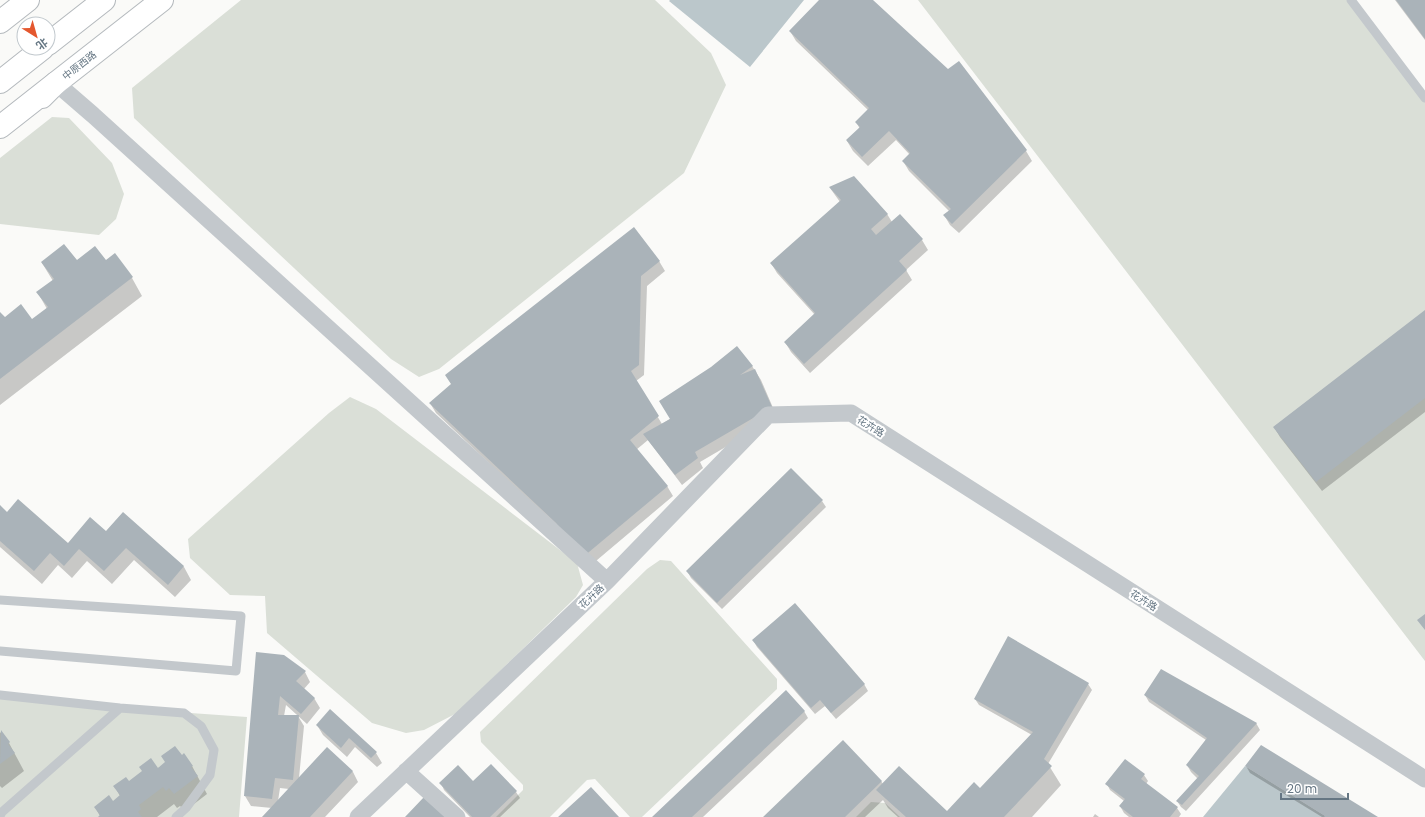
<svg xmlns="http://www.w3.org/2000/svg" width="1425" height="817" viewBox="0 0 1425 817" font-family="Poppins,'Noto Sans SC',sans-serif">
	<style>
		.green { fill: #dadfd7 }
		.water { fill: #bbc7cb }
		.shadow { fill: #0003; fill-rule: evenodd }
		.building { fill: #aab3b9 }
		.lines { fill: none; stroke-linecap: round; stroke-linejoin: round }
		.primary-casing { stroke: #b5babe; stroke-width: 24 }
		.highway-casing { stroke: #b4b9bd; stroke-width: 24 }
		.lane { stroke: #c3c8cc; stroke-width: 9 }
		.street { stroke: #c3c8cc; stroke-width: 17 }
		.primary { stroke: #fff; stroke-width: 22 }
		.highway { stroke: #fff; stroke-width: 22 }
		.labels { text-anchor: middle; stroke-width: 4; stroke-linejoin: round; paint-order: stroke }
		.street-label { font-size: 10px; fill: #657683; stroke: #fff }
	</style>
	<rect width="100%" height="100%" fill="#fafaf8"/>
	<!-- green -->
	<path class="green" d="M241 0H655L711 53 726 85 684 173 439 369 419 377 391 359 134 118 132 88Z
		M918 0H1351L1425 98V661Z
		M52 117 69 118 112 163 124 194 116 219 99 235 0 224V158Z
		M350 397 376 409 577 563 583 585 576 597 457 713 424 730 406 733 372 723 267 633 265 596 230 595 190 558 188 539 329 413Z
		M660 560 671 561 777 679V689L642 817H630L595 779 587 780 550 817H496L523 790V785L481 742 480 732 647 569Z
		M0 695 120 708 247 717 239 817H0Z
		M871 802 885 803 900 817H856Z"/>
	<!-- water -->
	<path class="water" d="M670 0H804L750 67 669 1Z
		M1245 766 1327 817H1203Z"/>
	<!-- shadow -->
	<path class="shadow" d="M820 0H871L1026 151 1032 161 959 233 950 225 944 215 949 211 909 171 903 161 910 155 896 140 868 166 853 151 847 141 860 129 856 122 868 110 796 41 790 31Z
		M1395 0H1425V40Z
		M830 188 887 214 892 222 900 215 922 240 928 250 906 270 912 280 810 373 791 352 785 342 815 315 777 273 771 263 840 202Z
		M77 261 106 262 132 278 142 296 0 405V313L4 319 32 321 47 309 38 293 53 281 42 263Z
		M659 261 665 271 647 286 644 375 636 381 662 424 752 366 761 380 777 417 700 462 703 468 682 485 648 440 636 450 667 486 673 496 590 566 563 533 436 413 430 403 452 385 446 375Z
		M1425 311V412L1322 491 1280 437 1274 427Z
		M822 501 826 507 722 609 691 578 687 571Z
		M0 507 7 513 68 544 106 532 123 513 184 567 191 580 175 597 134 560 112 584 87 561 72 578 58 565 42 584 0 547Z
		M753 640 864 684 868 691 836 719 825 706 815 714 757 647Z
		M257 653 305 672 310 682 304 689 314 698 320 708 307 724 286 705 284 716H298L304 726 299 778 327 748 353 772 358 782 325 817H263L272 808 251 806 245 796ZM280 788 289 789 278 801Z
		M1088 684 1092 690 1048 764 1061 785 1032 817H898L888 808 883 800 865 817H765L881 781 883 784 947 812 980 789 1032 735 979 705 975 699Z
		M1145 695 1256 723 1260 730 1186 811 1181 807 1177 801 1198 779 1191 772 1187 765 1206 740 1149 702Z
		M330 711 376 753 382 763 377 767 355 747 347 757 323 735 317 725Z
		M804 711 808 718 703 817H654Z
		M0 732 9 743 24 771 2 788 0 786Z
		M182 756 192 766 207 794 185 811 180 806 177 808 174 804 157 817H99L100 816 95 807 113 802 120 796 115 787 128 783Z
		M1246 766 1376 817H1322L1250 773Z
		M1144 775 1148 781 1146 784 1177 808 1181 814 1179 817H1129L1124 813 1120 806 1124 801 1110 790 1107 784Z
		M473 782 516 792 520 798 500 817H470L444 790 441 783Z
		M1095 814 1099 817H1093Z"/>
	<!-- building -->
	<path class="building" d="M819 0H873L948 69 959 61 1027 150 952 224 943 215 951 209 902 161 910 153 889 131 862 157 846 140 860 127 855 122 869 108 789 31Z
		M1396 0H1425V39Z
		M854 176 888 214 871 229 876 235 900 214 923 239 899 261 907 270 804 364 784 342 815 313 770 263 841 200 829 187Z
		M634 227 660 261 641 276 639 365 631 371 659 416 630 440 668 486 583 557 556 523 429 403 451 384 445 375Z
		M64 244 77 260 95 246 106 260 115 253 133 277 0 379V312L5 317 21 304 32 319 48 307 36 292 54 279 41 262Z
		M1425 310V398L1316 482 1273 427Z
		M737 346 753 366 740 375 755 369 772 407 695 452 698 458 675 475 643 434 670 419 659 401 711 367Z
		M791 468 823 500 717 603 686 571Z
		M18 499 68 543 90 517 106 531 123 512 184 566 168 585 126 548 104 571 79 549 64 566 50 553 34 571 0 541V505L7 512Z
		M795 603 865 684 831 713 820 700 811 708 752 640Z
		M1425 614V630L1417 620Z
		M1008 636 1089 683 1044 759 1052 766 1004 817H906L876 790 899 766 947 811 974 782 980 788 1033 732 974 699Z
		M256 652 284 655 306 671 296 681 315 698 301 714 280 696 278 715H299L293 780 275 778 272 799 244 796Z
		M1161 669 1257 723 1182 805 1176 801 1199 776 1186 765 1207 738 1144 695Z
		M786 690 805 711 692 817H652Z
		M330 709 377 752 371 758 349 738 341 748 316 725Z
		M1 730 10 742 8 744 15 753 0 764Z
		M843 740 882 781 845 817H763Z
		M1261 745 1378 817H1324L1325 816 1245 766Z
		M175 746 182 755 184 753 193 766 191 767 198 776 174 794 169 788 166 791 163 787 139 805 141 809 138 812 142 817H98L100 815 94 807 109 795 113 801 120 795 113 786 126 777 129 781 142 771 139 767 151 758 158 768 165 762 161 756Z
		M327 747 353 771 310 817H262Z
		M1125 759 1145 774 1141 779 1178 807 1170 817H1133L1119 806 1125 799 1105 784Z
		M491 764 517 791 490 817H472L439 783 458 765 473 781Z
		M591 787 619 817H558Z
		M424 797 446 817H405Z"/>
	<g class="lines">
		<!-- primary casing -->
		<g class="primary-casing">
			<path id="primary" d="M42 97 56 83 162 0"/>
		</g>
		<!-- highway casing -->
		<g class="highway-casing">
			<path id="highway" d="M0 22 28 0
				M48 44 104 0
				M0 82 43 48
				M0 127 56 83"/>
		</g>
		<!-- lane -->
		<path class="lane" d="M1351 0 1425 98
			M0 600 241 616 236 671 0 651
			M0 695 120 708 184 713 201 726 214 750 210 775 186 808 176 817
			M0 816 2 812 120 708"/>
		<!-- street -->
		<path class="street" d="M56 83 93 115 607 581
			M406 771 457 817
			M358 817 607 581 768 415 851 413 1425 779"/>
		<!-- primary -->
		<use href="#primary" class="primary"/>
		<!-- highway -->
		<use href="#highway" class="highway"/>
	</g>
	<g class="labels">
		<!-- street labels -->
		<g class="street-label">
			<text transform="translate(79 65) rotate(-38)" y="4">中原西路</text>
			<text transform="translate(871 426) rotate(32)" y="4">花卉路</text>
			<text transform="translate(591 596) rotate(-44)" y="4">花卉路</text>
			<text transform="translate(1144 600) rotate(32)" y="4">花卉路</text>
		</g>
	</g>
	<!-- north arrow -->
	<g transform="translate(36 36) rotate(143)"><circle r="19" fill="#ffffff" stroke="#c1c8cd"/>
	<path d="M0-3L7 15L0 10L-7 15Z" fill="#e4572e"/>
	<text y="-6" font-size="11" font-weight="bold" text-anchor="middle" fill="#657683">北</text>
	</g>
	<!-- scale -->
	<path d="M1281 793v6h67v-6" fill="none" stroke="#657683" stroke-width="2"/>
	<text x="1287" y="793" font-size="12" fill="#657683" stroke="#ffffff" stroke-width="3" paint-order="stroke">20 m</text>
</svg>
